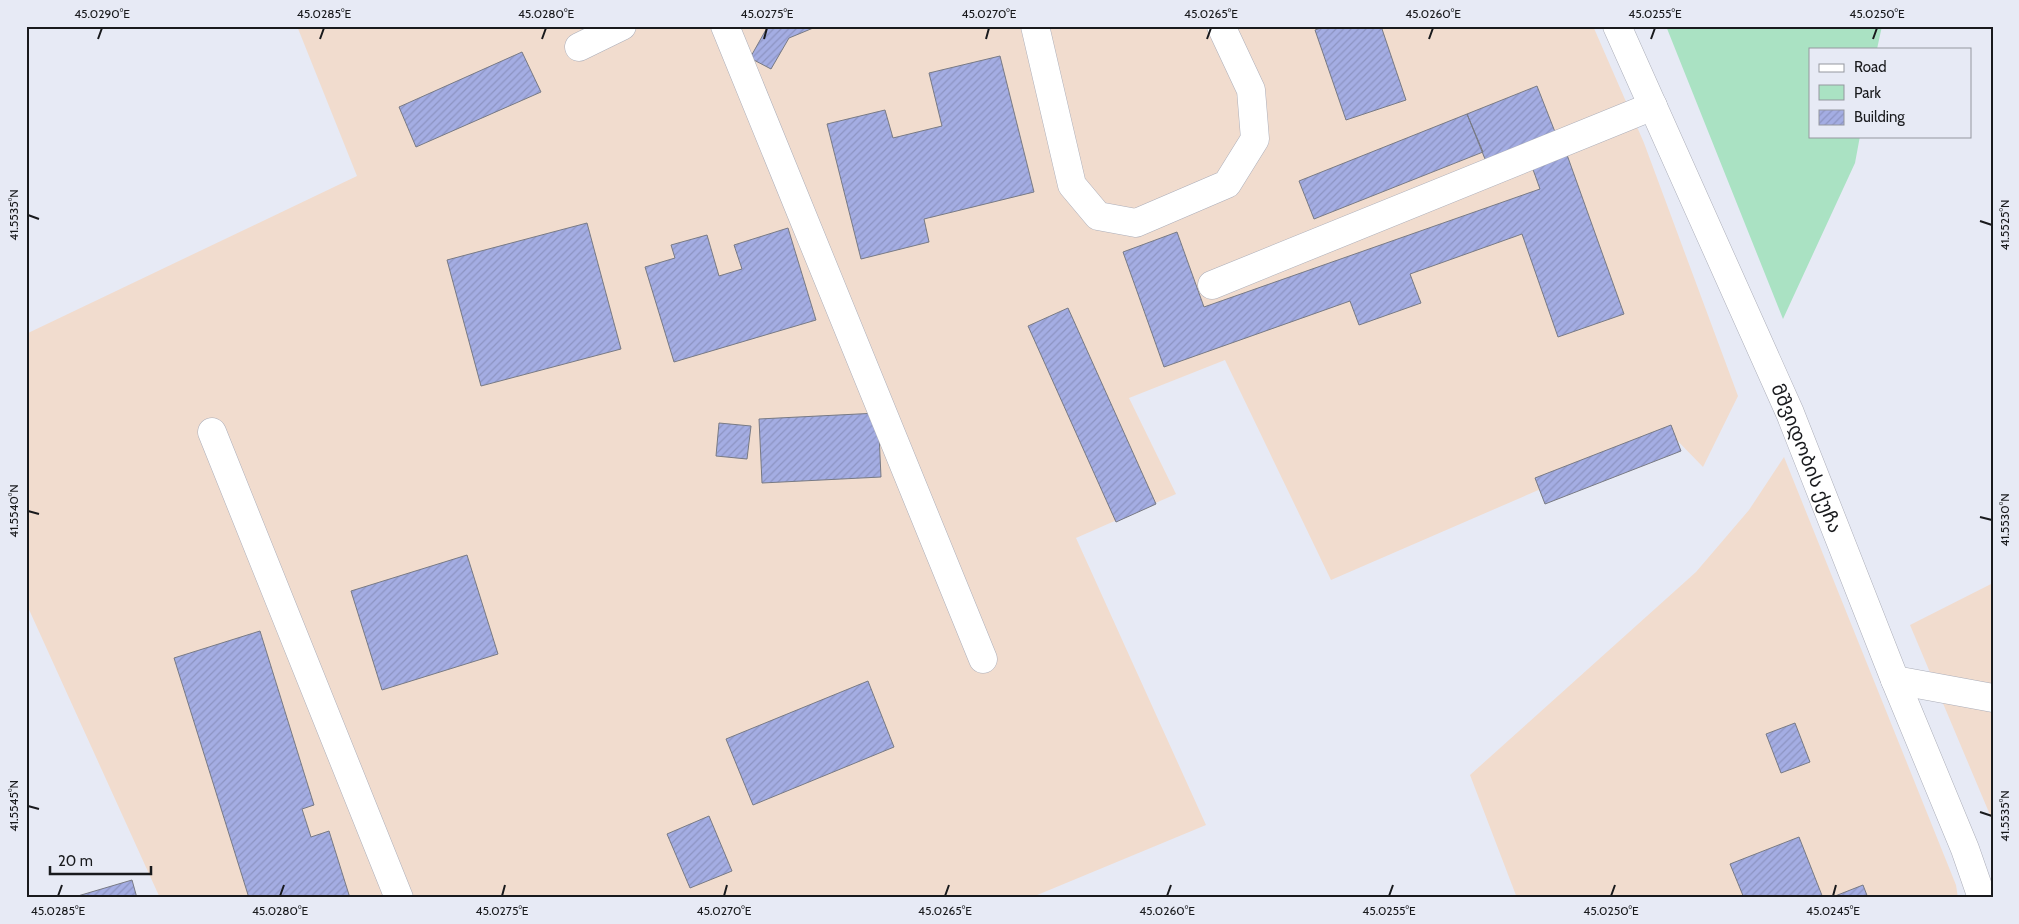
<svg xmlns="http://www.w3.org/2000/svg" width="2019" height="924" viewBox="0 0 2019 924" font-family="Cabin,'Noto Sans Georgian',sans-serif">
	<style>
		.industrial { fill: #f1dcce }
		.green { fill: #aae2c3 }
		.building { fill: url(#building-hatch); stroke: #787a84 }
		.lines { fill: none; stroke-linecap: round; stroke-linejoin: round }
		.minor-casing { stroke: #acaeb9; stroke-width: 29 }
		.major-casing { stroke: #acaeb9; stroke-width: 29 }
		.minor { stroke: #fff; stroke-width: 28 }
		.major { stroke: #fff; stroke-width: 28 }
		.ticks { fill: none; stroke: #191a1d; stroke-width: 2 }
		.labels { text-anchor: middle; stroke-width: 4; stroke-linejoin: round; paint-order: stroke }
		.street-label { font-size: 19px; fill: #191a1d; stroke: #e7eaf5 }
		.neatline { fill: none; stroke: #191a1d; stroke-width: 2 }
		.ticks-label { font-size: 12px; text-anchor: middle; fill: #191a1d }
	</style>
	<defs>
		<pattern id="building-hatch" width="6" height="6" patternUnits="userSpaceOnUse" patternTransform="scale(1.25)"><rect width="6" height="6" fill="#a4ade3"/><path d="M-1 1l2-2M0 6l6-6M5 7l2-2" fill="none" stroke="#8d94c2"/></pattern>
	</defs>
	<rect width="100%" height="100%" fill="#e7eaf5"/>
	<!-- industrial -->
	<path class="industrial" d="M297 26H1593L1644 143 1738 396 1703 467 1670 433 1331 580 1225 360 1129 398 1176 494 1076 538 1206 825 1030 898H160L26 603V334L357 176Z
		M1784 457 1956 885 1958 898H1517L1470 775 1696 572 1749 510Z
		M1993 583V822L1910 625Z"/>
	<!-- green -->
	<path class="green" d="M1666 26H1882L1877 49H1810V136H1860L1855 163 1783 319Z"/>
	<!-- building -->
	<path class="building" d="M768 26H818L789 38 771 69 750 58Z
		M1327 26H1381L1406 100 1346 120 1315 30Z
		M522 52 541 92 416 147 399 107Z
		M1000 56 1034 192 924 219 929 242 861 259 827 124 885 110 893 138 942 126 929 73Z
		M1537 86 1557 137 1487 164 1467 114Z
		M1467 114 1483 152 1314 219 1299 181Z
		M1566 152 1624 314 1558 337 1522 234 1410 274 1421 303 1359 325 1350 301 1164 367 1123 252 1177 232 1204 307 1540 189 1531 164Z
		M587 223 621 349 481 386 447 260Z
		M788 228 816 320 674 362 645 267 675 258 671 245 707 235 719 276 742 269 734 245Z
		M1068 308 1156 504 1116 522 1028 326Z
		M878 413 881 477 762 483 759 419Z
		M719 423 751 426 747 459 716 456Z
		M1671 425 1681 451 1545 504 1535 478Z
		M467 555 498 654 382 690 351 591Z
		M260 631 314 805 302 809 311 837 329 831 350 898H249L174 658Z
		M868 681 894 747 753 805 726 739Z
		M1795 723 1810 762 1781 773 1766 734Z
		M709 816 732 871 690 888 667 834Z
		M1799 837 1823 898H1744L1730 864Z
		M132 880 137 898H71Z
		M1863 885 1868 898H1830Z"/>
	<g class="lines">
		<!-- minor casing -->
		<g class="minor-casing">
			<path id="minor" d="M725 26 983 659
				M1035 26 1072 185 1098 216 1136 223 1227 184 1255 139 1251 90 1221 26
				M579 47 622 26
				M1212 285 1653 106
				M212 432 399 898
				M1895 680 1993 698"/>
		</g>
		<!-- major casing -->
		<g class="major-casing">
			<g id="major">
				<path id="s1" d="M1617 26 1790 413 1895 680 1965 849 1982 898"/>
			</g>
		</g>
		<!-- minor -->
		<use href="#minor" class="minor"/>
		<!-- major -->
		<use href="#major" class="major"/>
	</g>
	<!-- ticks -->
	<path class="ticks" d="M98 39 102 28M320 39 324 28M542 39 546 28M764 39 767 28M986 39 989 28M1207 39 1211 28M1429 39 1433 28M1651 39 1655 28M1873 39 1877 28M28 215 39 219M1980 221 1992 225M28 511 39 514M1980 517 1992 520M28 806 39 809M1980 812 1992 816M58 896 62 885M280 896 284 885M502 896 505 885M724 896 727 885M945 896 949 885M1167 896 1171 885M1389 896 1393 885M1611 896 1615 885M1833 896 1836 885"/>
	<g class="labels">
		<!-- street labels -->
		<g class="street-label">
			<text dy="7" stroke="none"><textPath href="#s1" startOffset="472">მშვიდობის ქუჩა</textPath></text>
		</g>
	</g>
	<!-- border -->
	<rect width="2019" height="924" fill="none" stroke="#e7eaf5" stroke-width="55"/>
	<!-- legend -->
	<rect x="1809" y="48" width="162" height="90" fill="#e7eaf5" stroke="#95979f"/>
	<rect x="1819" y="64" width="25" height="8" fill="#ffffff" stroke="#95979f"/>
	<text x="1854" y="72" font-size="15" fill="#191a1d">Road</text>
	<rect x="1819" y="85" width="25" height="15" fill="#aae2c3" stroke="#95979f"/>
	<text x="1854" y="98" font-size="15" fill="#191a1d">Park</text>
	<rect x="1819" y="110" width="25" height="15" fill="url(#building-hatch)" stroke="#95979f"/>
	<text x="1854" y="122" font-size="15" fill="#191a1d">Building</text>
	<!-- scale -->
	<path d="M50 866v8h101v-8" fill="none" stroke="#191a1d" stroke-width="2.5"/>
	<text x="58" y="866" font-size="15" fill="#191a1d" stroke="#e7eaf5" stroke-width="4" paint-order="stroke">20 m</text>
	<rect x="28" y="28" width="1964" height="868" class="neatline"/>
	<g class="ticks-label">
		<text x="102" y="18">45.0290°E</text>
		<text x="324" y="18">45.0285°E</text>
		<text x="546" y="18">45.0280°E</text>
		<text x="767" y="18">45.0275°E</text>
		<text x="989" y="18">45.0270°E</text>
		<text x="1211" y="18">45.0265°E</text>
		<text x="1433" y="18">45.0260°E</text>
		<text x="1655" y="18">45.0255°E</text>
		<text x="1877" y="18">45.0250°E</text>
		<text transform="translate(14 215) rotate(-90)" y="4">41.5535°N</text>
		<text transform="translate(2005 225) rotate(-90)" y="4">41.5525°N</text>
		<text transform="translate(14 511) rotate(-90)" y="4">41.5540°N</text>
		<text transform="translate(2005 520) rotate(-90)" y="4">41.5530°N</text>
		<text transform="translate(14 806) rotate(-90)" y="4">41.5545°N</text>
		<text transform="translate(2005 816) rotate(-90)" y="4">41.5535°N</text>
		<text x="58" y="915">45.0285°E</text>
		<text x="280" y="915">45.0280°E</text>
		<text x="502" y="915">45.0275°E</text>
		<text x="724" y="915">45.0270°E</text>
		<text x="945" y="915">45.0265°E</text>
		<text x="1167" y="915">45.0260°E</text>
		<text x="1389" y="915">45.0255°E</text>
		<text x="1611" y="915">45.0250°E</text>
		<text x="1833" y="915">45.0245°E</text>
	</g>
</svg>
